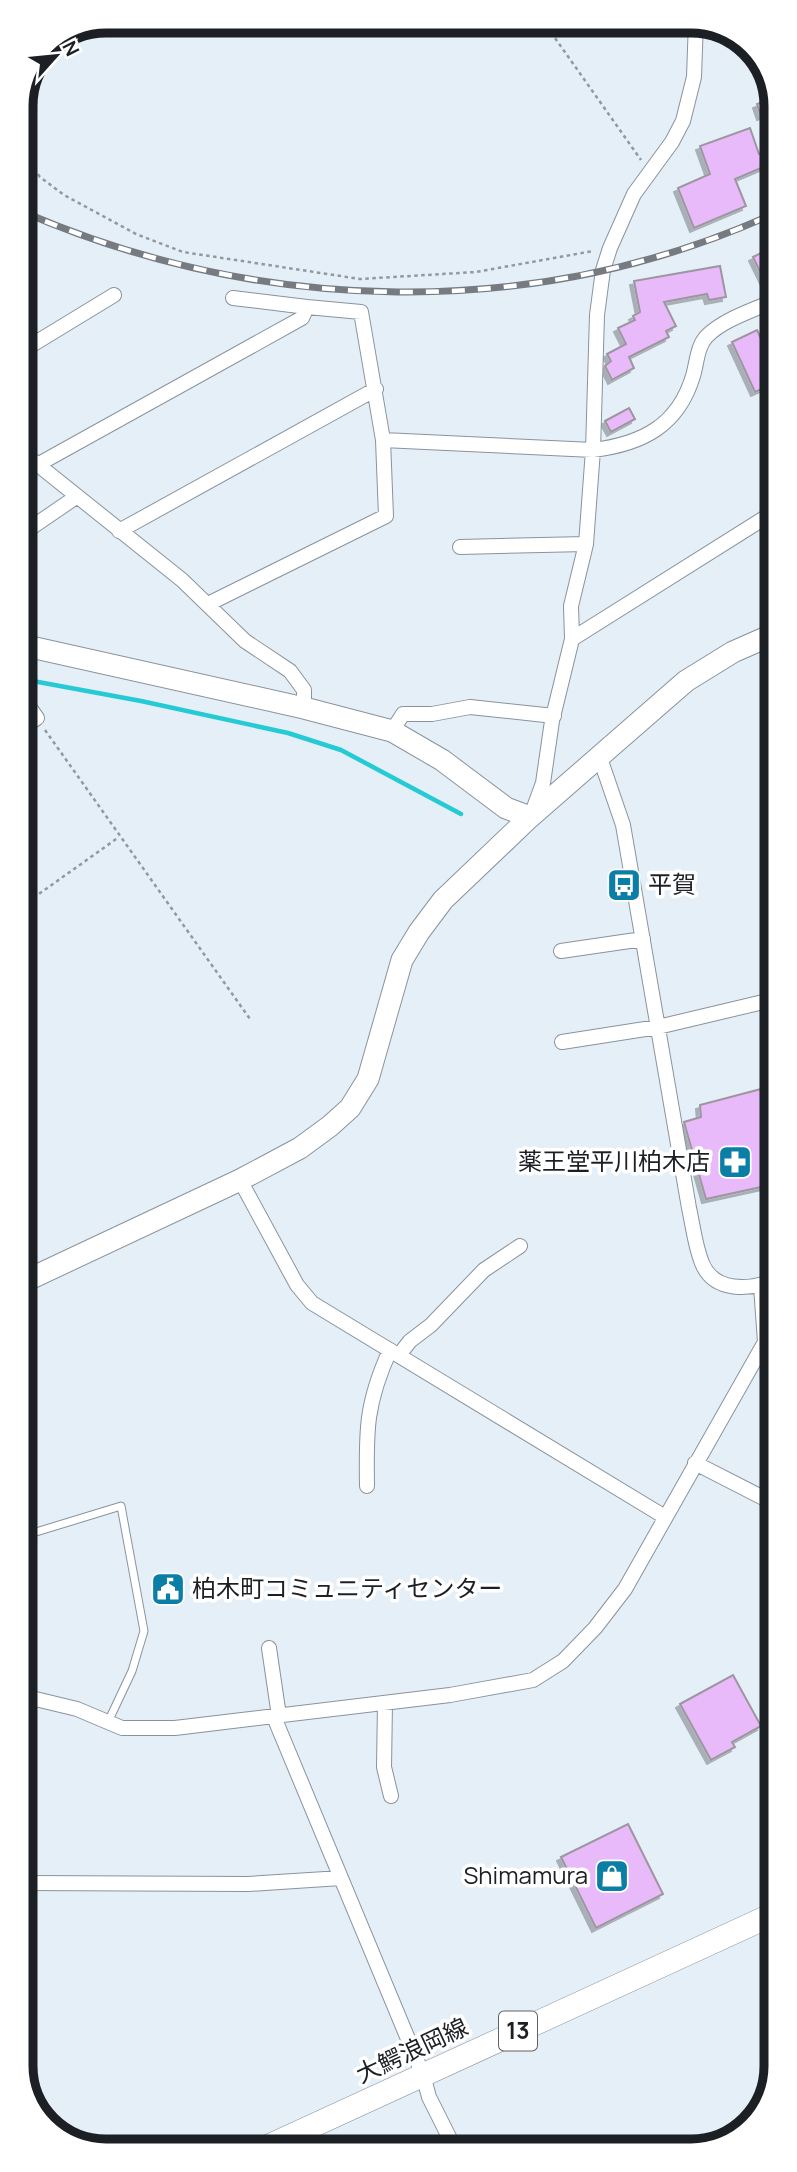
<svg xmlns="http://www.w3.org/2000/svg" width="797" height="2172" viewBox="0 0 797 2172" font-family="Manrope,'Noto Sans JP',sans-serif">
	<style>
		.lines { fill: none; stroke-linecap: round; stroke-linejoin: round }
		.stream { stroke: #25cad5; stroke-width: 4.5 }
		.building { fill: #e9bafa; stroke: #9d969f; stroke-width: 2; filter: url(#shadow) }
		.lane-casing { stroke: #8a939c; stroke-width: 9 }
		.street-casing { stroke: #8a939c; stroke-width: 16 }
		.secondary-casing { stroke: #8a939c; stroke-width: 23 }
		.primary-casing { stroke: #8a939c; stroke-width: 24 }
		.path { stroke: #91989f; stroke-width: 2.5; stroke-dasharray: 3.5 3.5; stroke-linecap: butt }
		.lane { stroke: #fff; stroke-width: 7 }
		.street { stroke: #fff; stroke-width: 14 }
		.secondary { stroke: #fff; stroke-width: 21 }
		.primary { stroke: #fff; stroke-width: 23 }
		.rail-casing { stroke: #757b81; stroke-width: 7 }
		.rail { stroke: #fff; stroke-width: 4.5; stroke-dasharray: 13; stroke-linecap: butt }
		.labels { text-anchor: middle; stroke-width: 7; stroke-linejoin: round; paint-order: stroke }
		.shield { fill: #fff; stroke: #606265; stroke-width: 2 }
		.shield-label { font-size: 23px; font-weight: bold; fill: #1c1f23 }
		.poi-label { font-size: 24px; fill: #1c1f23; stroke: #fff; text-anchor: start }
		.street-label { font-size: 24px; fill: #1c1f23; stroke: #fff }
		.rim { fill: none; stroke: #1c1f23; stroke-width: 9 }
	</style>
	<defs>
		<filter id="shadow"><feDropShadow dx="-4" dy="4" stdDeviation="0" flood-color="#0004"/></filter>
	</defs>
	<rect width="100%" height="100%" fill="#e5eff8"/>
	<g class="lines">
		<!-- stream -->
		<path class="stream" d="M22 679 141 701 288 733 341 750 461 814"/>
	</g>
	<!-- building -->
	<path class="building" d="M773 98V112L761 116 757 104Z
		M750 128 759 154 773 149V163L735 179 746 206 694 228 678 188 710 174 700 146Z
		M773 247V291L770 292 753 257Z
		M720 266 726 297 709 300 707 294 664 302 676 326 666 331 669 337 629 357 634 368 612 380 605 366 611 361 607 354 626 344 618 328 635 320 633 316 640 312 634 281Z
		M757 330 773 365V384L755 392 732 342Z
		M629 408 635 419 611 432 605 421Z
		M761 1089 775 1139V1184L706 1199 684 1122 701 1117 700 1105Z
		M733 1675 761 1726 732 1742 735 1747 711 1760 680 1704Z
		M628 1824 663 1894 596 1928 561 1857Z"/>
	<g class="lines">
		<!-- lane casing -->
		<g class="lane-casing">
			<path id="lane" d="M23 1536 121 1506 144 1631 132 1671 108 1722"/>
		</g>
		<!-- street casing -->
		<g class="street-casing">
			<path id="street" d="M233 298 307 307
				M22 351 114 295
				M383 440 593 450C642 444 678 426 693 376 697 363 697 346 707 336 724 319 752 311 773 301
				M22 452 182 580 245 641 290 671 304 690V708
				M37 465 302 318 307 307 361 312 383 440 386 516 208 604
				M119 531 376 389
				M22 534 76 497
				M460 547 586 544
				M572 639 774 512
				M22 697 37 718 22 728
				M392 731 403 714H432L470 707 554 716
				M600 758 623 825 689 1208C693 1226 695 1246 702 1263 714 1293 750 1290 775 1280
				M532 813 543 783 552 721 572 639 571 606 586 544 593 450 597 315 603 270 610 248 634 194 672 142 683 121 694 77 696 21
				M561 951 643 939
				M562 1042 658 1027 763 1002
				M240 1180 297 1285 312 1303 665 1517
				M399 1355 410 1341 431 1325 484 1270 520 1246
				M695 1463 775 1504
				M367 1486C366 1430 366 1403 390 1350
				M269 1648 279 1716
				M23 1696 77 1709 122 1728H175L450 1695 533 1680 563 1661 595 1628 625 1589 765 1342 761 1286
				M385 1703 384 1767 391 1796
				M274 1717 423 2075 429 2097 455 2149
				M24 1883 248 1884 341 1878"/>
		</g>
		<!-- secondary casing -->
		<g class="secondary-casing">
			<path id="secondary" d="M22 645 304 708 392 731 442 760 506 808 530 817
				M23 1282 240 1180 300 1148 330 1126 350 1108 368 1079 402 960 419 932 443 900 530 817 686 681 733 652 774 634"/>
		</g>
		<!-- primary casing -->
		<g class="primary-casing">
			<path id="primary" d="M260 2150 776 1913"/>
		</g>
		<!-- path -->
		<path class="path" d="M543 21 641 160
			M21 152 40 177 64 195 136 234 183 252 360 279 476 272 593 251
			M45 730 250 1019
			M22 906 119 837"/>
		<!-- lane -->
		<use href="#lane" class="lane"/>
		<!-- street -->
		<use href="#street" class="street"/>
		<!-- secondary -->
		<use href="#secondary" class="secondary"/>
		<!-- primary -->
		<use href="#primary" class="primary"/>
		<!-- rail casing -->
		<g class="rail-casing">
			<path id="rail" d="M21 211C261 315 534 322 773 214"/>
		</g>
		<!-- rail -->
		<use href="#rail" class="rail"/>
	</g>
	<!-- icons -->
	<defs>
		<g id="bus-square" transform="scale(1.75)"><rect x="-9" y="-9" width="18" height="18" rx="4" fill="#0b7ea6" stroke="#fff"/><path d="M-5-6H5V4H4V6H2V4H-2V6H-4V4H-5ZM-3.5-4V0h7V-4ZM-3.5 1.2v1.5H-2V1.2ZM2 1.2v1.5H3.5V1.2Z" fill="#fff"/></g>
		<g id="pharmacy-square" transform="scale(1.75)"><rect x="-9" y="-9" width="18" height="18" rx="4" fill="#0b7ea6" stroke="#fff"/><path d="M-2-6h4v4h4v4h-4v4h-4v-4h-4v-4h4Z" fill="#fff"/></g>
		<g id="civic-square" transform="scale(1.75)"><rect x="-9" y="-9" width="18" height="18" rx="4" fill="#0b7ea6" stroke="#fff"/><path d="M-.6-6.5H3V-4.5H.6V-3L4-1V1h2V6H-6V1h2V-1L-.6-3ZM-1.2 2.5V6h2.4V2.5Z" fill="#fff"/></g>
		<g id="shop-square" transform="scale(1.75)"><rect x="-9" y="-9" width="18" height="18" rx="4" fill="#0b7ea6" stroke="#fff"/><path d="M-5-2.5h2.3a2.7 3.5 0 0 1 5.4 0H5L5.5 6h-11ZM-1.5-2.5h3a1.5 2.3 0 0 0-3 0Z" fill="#fff"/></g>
	</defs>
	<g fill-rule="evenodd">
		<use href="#bus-square" x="624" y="885"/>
		<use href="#pharmacy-square" x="735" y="1162"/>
		<use href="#civic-square" x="168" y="1589"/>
		<use href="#shop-square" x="612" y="1876"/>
	</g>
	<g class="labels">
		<!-- shield labels -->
		<rect class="shield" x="499" y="2011.5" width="38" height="39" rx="5"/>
		<g class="shield-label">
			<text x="518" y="2039">13</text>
		</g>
		<!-- poi labels -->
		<g class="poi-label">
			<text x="648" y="893">平賀</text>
			<text x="710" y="1170" text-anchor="end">薬王堂平川柏木店</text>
			<text x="192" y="1597">柏木町コミュニティセンター</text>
			<text x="588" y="1884" text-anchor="end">Shimamura</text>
		</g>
		<!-- street labels -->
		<g class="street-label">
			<text transform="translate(412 2051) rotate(-25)" y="8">大鰐浪岡線</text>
		</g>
	</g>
	<!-- crop -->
	<path d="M0 0H797V2172H0ZM106 33H691A73 73 0 0 1 764 106V2066A73 73 0 0 1 691 2139H106A73 73 0 0 1 33 2066V106A73 73 0 0 1 106 33Z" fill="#fff" fill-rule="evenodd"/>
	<path class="rim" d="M106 33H691A73 73 0 0 1 764 106V2066A73 73 0 0 1 691 2139H106A73 73 0 0 1 33 2066V106A73 73 0 0 1 106 33Z"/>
	<!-- north arrow -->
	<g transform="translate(56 56) rotate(63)" stroke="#ffffff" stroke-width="5" paint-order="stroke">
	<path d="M0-5L12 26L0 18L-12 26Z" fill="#1c1f23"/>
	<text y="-10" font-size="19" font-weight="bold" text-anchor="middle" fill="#1c1f23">N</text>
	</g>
</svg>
